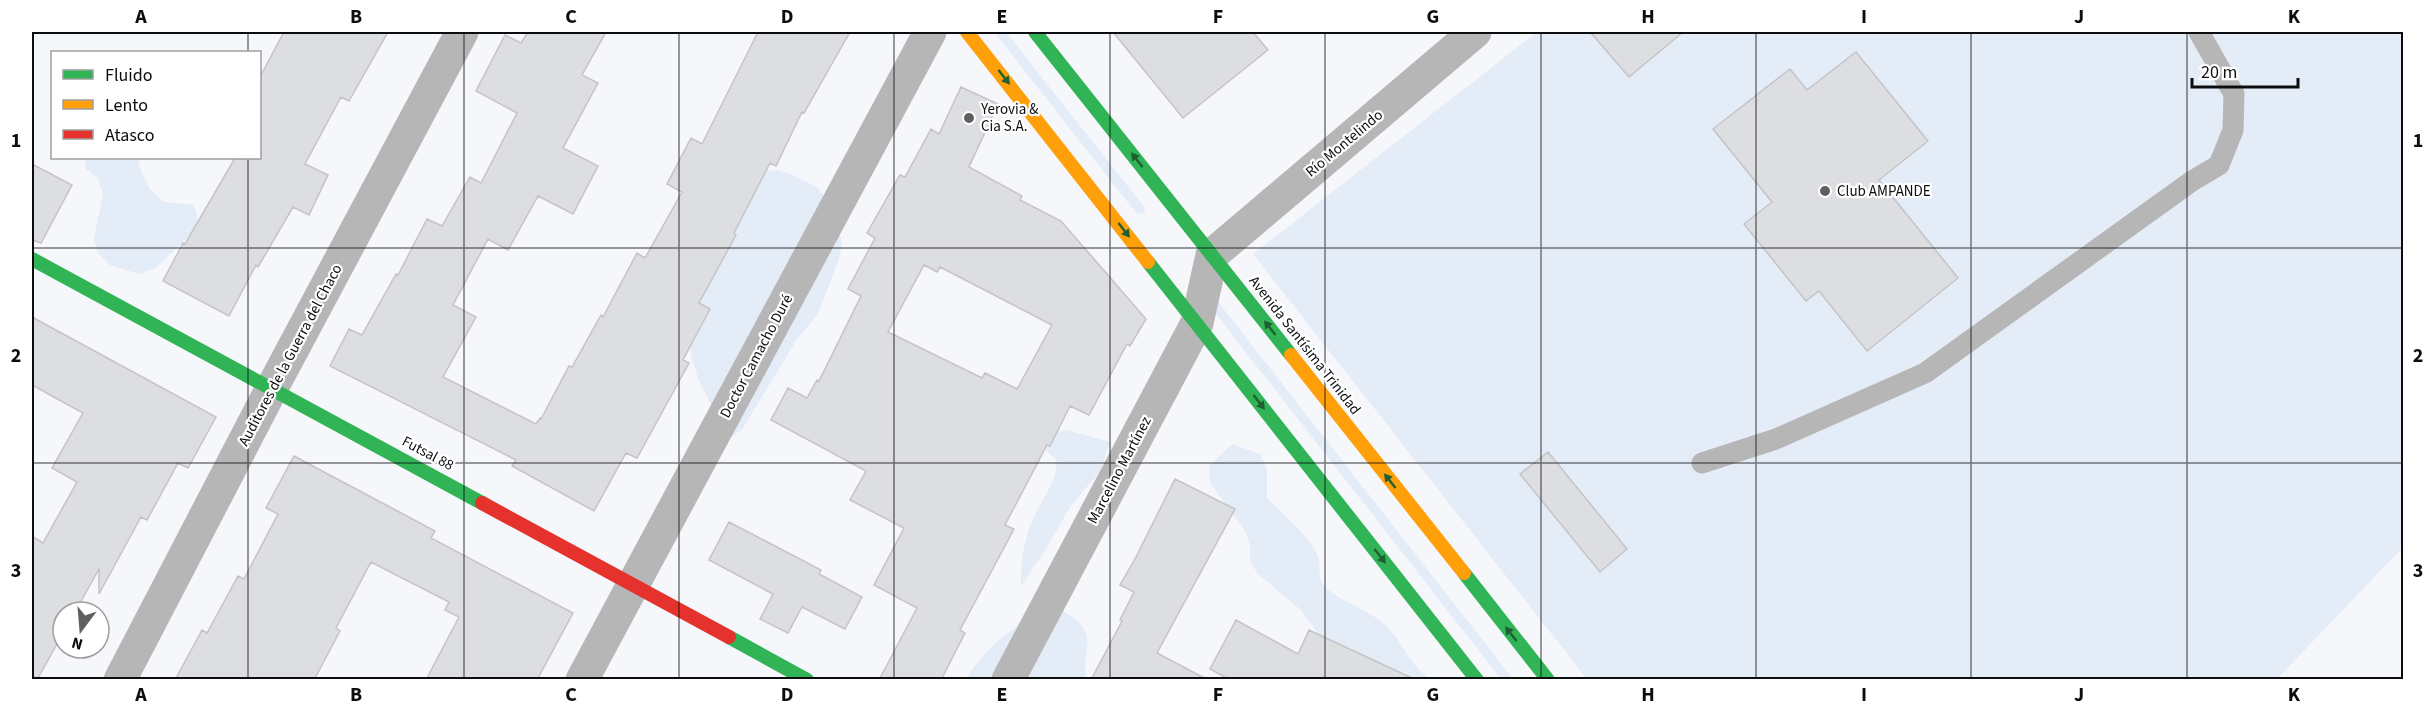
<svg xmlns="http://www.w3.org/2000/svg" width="2435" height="711" viewBox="0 0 2435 711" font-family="'Source Sans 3',sans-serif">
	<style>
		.green { fill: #e4ecf8 }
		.building { fill: #dddee1; stroke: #c4c4c6; stroke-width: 1.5; fill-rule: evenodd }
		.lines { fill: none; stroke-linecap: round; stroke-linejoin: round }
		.lane { stroke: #b7b6b7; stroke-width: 21 }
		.street { stroke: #b7b6b7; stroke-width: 33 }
		.fast { stroke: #30b455; stroke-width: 14 }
		.slow { stroke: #ff9f0a; stroke-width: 14 }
		.jam { stroke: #e5322d; stroke-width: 14 }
		.oneway { fill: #1e6032 }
		.grid { fill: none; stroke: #0c0d0e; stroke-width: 1.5; stroke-opacity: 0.55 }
		.poi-dot { fill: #5e5f61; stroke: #fff; stroke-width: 2 }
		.labels { text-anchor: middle; stroke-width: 4.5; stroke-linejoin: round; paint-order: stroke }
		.poi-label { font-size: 15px; fill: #0c0d0e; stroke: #fff; text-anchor: start }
		.street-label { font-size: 15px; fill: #0c0d0e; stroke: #fff }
		.neatline { fill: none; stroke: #0c0d0e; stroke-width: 2 }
		.grid-label { font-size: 20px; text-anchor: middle; font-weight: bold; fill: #0c0d0e }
	</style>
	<rect width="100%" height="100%" fill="#f5f7fa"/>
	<!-- green -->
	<path class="green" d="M994 32H1006L1145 208 1144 213 1137 214Z
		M1537 32H2403V547L2277 679H1587L1253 254Z
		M85 158H141L138 163 149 188 164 202 194 205 198 220 193 233 155 268 139 274 110 265 98 253 94 239 103 194 98 178 86 169Z
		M776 170 791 174 818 188 836 214 842 245 839 259 818 314 797 339 743 428 732 437 722 425 699 381 691 356 687 295 746 174Z
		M1217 302 1219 303 1513 679H1501L1212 309Z
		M1067 430 1110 442 1100 471 1070 507 1047 547 1021 586C1020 563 1025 533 1036 513 1045 495 1056 482 1057 461L1039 443 1050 433Z
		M1232 444 1260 454 1267 469V498C1281 513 1312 538 1318 557 1321 567 1317 578 1325 587 1338 600 1369 610 1384 624 1404 642 1406 662 1430 679H1362L1320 636 1301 610 1257 573 1250 560V546L1246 532 1210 483 1209 466Z
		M1058 608C1100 632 1084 639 1085 679L965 680C984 649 1022 615 1058 608Z"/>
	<!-- building -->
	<path class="building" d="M284 32H388L349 101 341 97 305 164 328 175 309 215 293 207 258 267 256 265 229 316 163 281 183 243 185 244 235 158H260V77Z
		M528 32H606L582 75 598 83 563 148 598 166 573 214 538 196 508 250 488 239 453 305 476 317 443 377 536 424 540 418 541 419 569 366 572 367 601 315 603 317 637 253 645 258 682 192 667 184 691 138 702 144 758 32H850L804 113 802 112 776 166 770 163 734 233 736 235 699 303 710 309 683 360 689 363 637 458 626 453 594 511 512 466 516 460 330 366 349 329 362 335 396 274 398 275 427 219 442 226 470 177 481 183 517 113 476 91 505 35 521 43Z
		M1113 32H1253L1268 50 1183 118Z
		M1590 32H1683L1629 77Z
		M1856 52 1928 141 1879 180 1958 278 1867 351 1819 291 1806 301 1744 224 1772 202 1713 129 1790 69 1807 90Z
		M961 87 998 104 969 167 1022 196 1020 200 1061 221 1146 319 1130 346 1127 344 1089 415 1070 406 1050 446 1047 445 1005 525 1014 529 960 630 965 633 941 680H879L917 608 874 585 904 528 850 500 866 471 771 420 788 388 807 398 817 380 819 381 861 296 848 289 875 238 867 233 900 175 905 177 931 129 939 134ZM924 265 937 272 940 267 1052 325 1017 389 985 373 982 378 888 332Z
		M32 164 72 185 41 243 32 240Z
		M32 317 216 417 188 468 178 463 147 520 141 517 99 594V569L75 612H63V633L37 680H32V536L43 543 77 482 52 468 83 413 32 385Z
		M1548 452 1627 549 1600 572 1520 474Z
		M294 456 435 531 431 538 573 613 537 680H426L459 617 445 610 449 602 371 562 336 628 340 631 314 680H175L202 630 207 633 238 576 244 579 278 514 266 508Z
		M1175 479 1235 509 1157 653 1208 680H1091L1122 621 1120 620 1134 592 1120 585 1135 559Z
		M729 522 821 570 819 574 862 597 845 629 802 607 788 633 760 619 773 594 709 560Z
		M1236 620 1298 654 1309 630 1416 680H1230L1210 669Z"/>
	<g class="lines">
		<!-- lane -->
		<path class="lane" d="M1702 463 1776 439 1925 373 2192 181 2219 165 2233 130 2234 94 2199 32"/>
		<!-- street -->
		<path class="street" d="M120 680 272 388 462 32
			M582 680 930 32
			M1008 680 1197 323 1212 255 1475 32"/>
		<!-- fast -->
		<path class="fast" d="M1035 32 1291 355
			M32 259 482 503
			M1148 262 1477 680
			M1464 573 1548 680
			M729 637 807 680"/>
		<!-- slow -->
		<path class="slow" d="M967 32 1148 262
			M1291 355 1464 573"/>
		<!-- jam -->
		<path class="jam" d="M482 503 729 637"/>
	</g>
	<!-- one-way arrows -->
	<defs><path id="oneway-solid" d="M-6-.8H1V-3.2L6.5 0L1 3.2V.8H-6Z" transform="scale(1.5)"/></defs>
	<g class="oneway">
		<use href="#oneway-solid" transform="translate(1004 77) rotate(52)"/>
		<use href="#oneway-solid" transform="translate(1137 160) rotate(-128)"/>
		<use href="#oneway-solid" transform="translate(1124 230) rotate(52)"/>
		<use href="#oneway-solid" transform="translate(1270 328) rotate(-128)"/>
		<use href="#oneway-solid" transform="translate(1259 402) rotate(52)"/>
		<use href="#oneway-solid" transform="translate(1390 481) rotate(-128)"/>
		<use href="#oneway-solid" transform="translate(1380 556) rotate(52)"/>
		<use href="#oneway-solid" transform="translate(1511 634) rotate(-128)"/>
	</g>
	<!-- grid -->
	<path class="grid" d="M248 32V52M464 32V680M679 32V680M894 32V680M1110 32V680M1325 32V680M1541 32V680M1756 32V680M1971 32V680M2187 32V680M248 158V680M32 248H2404M32 463H2404"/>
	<!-- markers -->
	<g class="poi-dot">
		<circle cx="969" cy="118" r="6"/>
		<circle cx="1825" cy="191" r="6"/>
	</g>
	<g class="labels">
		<!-- poi labels -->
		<g class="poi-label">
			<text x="981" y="114">Yerovia &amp;<tspan x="981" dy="17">Cia S.A.</tspan></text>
			<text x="1837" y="196">Club AMPANDE</text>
		</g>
		<!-- street labels -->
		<g class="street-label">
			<text transform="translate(1344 143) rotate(-40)" y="5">Río Montelindo</text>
			<text transform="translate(1305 345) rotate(52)" y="5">Avenida Santísima Trinidad</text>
			<text transform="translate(290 355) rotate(-62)" y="5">Auditores de la Guerra del Chaco</text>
			<text transform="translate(756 356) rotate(-62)" y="5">Doctor Camacho Duré</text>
			<text transform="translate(428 453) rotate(28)" y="5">Futsal 88</text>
			<text transform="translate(1119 470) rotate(-62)" y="5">Marcelino Martínez</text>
		</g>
	</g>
	<!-- border -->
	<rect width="2435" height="711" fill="none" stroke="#ffffff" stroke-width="66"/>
	<!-- legend -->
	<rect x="51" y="51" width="210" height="108" fill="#ffffff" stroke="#9e9e9f" stroke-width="1.5"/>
	<rect x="63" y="70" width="30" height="9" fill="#30b455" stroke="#9e9e9f" stroke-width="1.5"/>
	<text x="105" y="81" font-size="18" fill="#0c0d0e">Fluido</text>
	<rect x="63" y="100" width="30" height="9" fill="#ff9f0a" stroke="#9e9e9f" stroke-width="1.5"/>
	<text x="105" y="111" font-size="18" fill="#0c0d0e">Lento</text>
	<rect x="63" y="130" width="30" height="9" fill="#e5322d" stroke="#9e9e9f" stroke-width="1.5"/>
	<text x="105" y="141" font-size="18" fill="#0c0d0e">Atasco</text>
	<!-- north arrow -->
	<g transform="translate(81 630) rotate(196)"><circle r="28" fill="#ffffff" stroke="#9e9e9f" stroke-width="1.5"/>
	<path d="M0-4.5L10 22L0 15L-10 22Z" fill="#5e5f61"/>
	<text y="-9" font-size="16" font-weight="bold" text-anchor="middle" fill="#0c0d0e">N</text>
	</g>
	<!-- scale -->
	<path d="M2192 78v9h106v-9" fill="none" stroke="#0c0d0e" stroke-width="3"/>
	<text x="2201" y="78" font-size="18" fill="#0c0d0e" stroke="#ffffff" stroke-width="4.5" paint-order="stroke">20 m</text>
	<rect x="33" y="33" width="2369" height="645" class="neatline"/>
	<g class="grid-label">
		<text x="141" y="23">A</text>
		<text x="356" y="23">B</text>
		<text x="571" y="23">C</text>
		<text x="787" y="23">D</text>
		<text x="1002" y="23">E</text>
		<text x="1218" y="23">F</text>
		<text x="1433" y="23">G</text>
		<text x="1648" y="23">H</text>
		<text x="1864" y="23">I</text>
		<text x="2079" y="23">J</text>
		<text x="2294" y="23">K</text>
		<text x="16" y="147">1</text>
		<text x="2418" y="147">1</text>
		<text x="16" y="362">2</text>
		<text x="2418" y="362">2</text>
		<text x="16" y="577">3</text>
		<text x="2418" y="577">3</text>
		<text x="141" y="701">A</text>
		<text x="356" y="701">B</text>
		<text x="571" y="701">C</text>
		<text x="787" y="701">D</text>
		<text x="1002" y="701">E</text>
		<text x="1218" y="701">F</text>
		<text x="1433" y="701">G</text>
		<text x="1648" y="701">H</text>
		<text x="1864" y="701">I</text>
		<text x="2079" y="701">J</text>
		<text x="2294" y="701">K</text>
	</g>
</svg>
